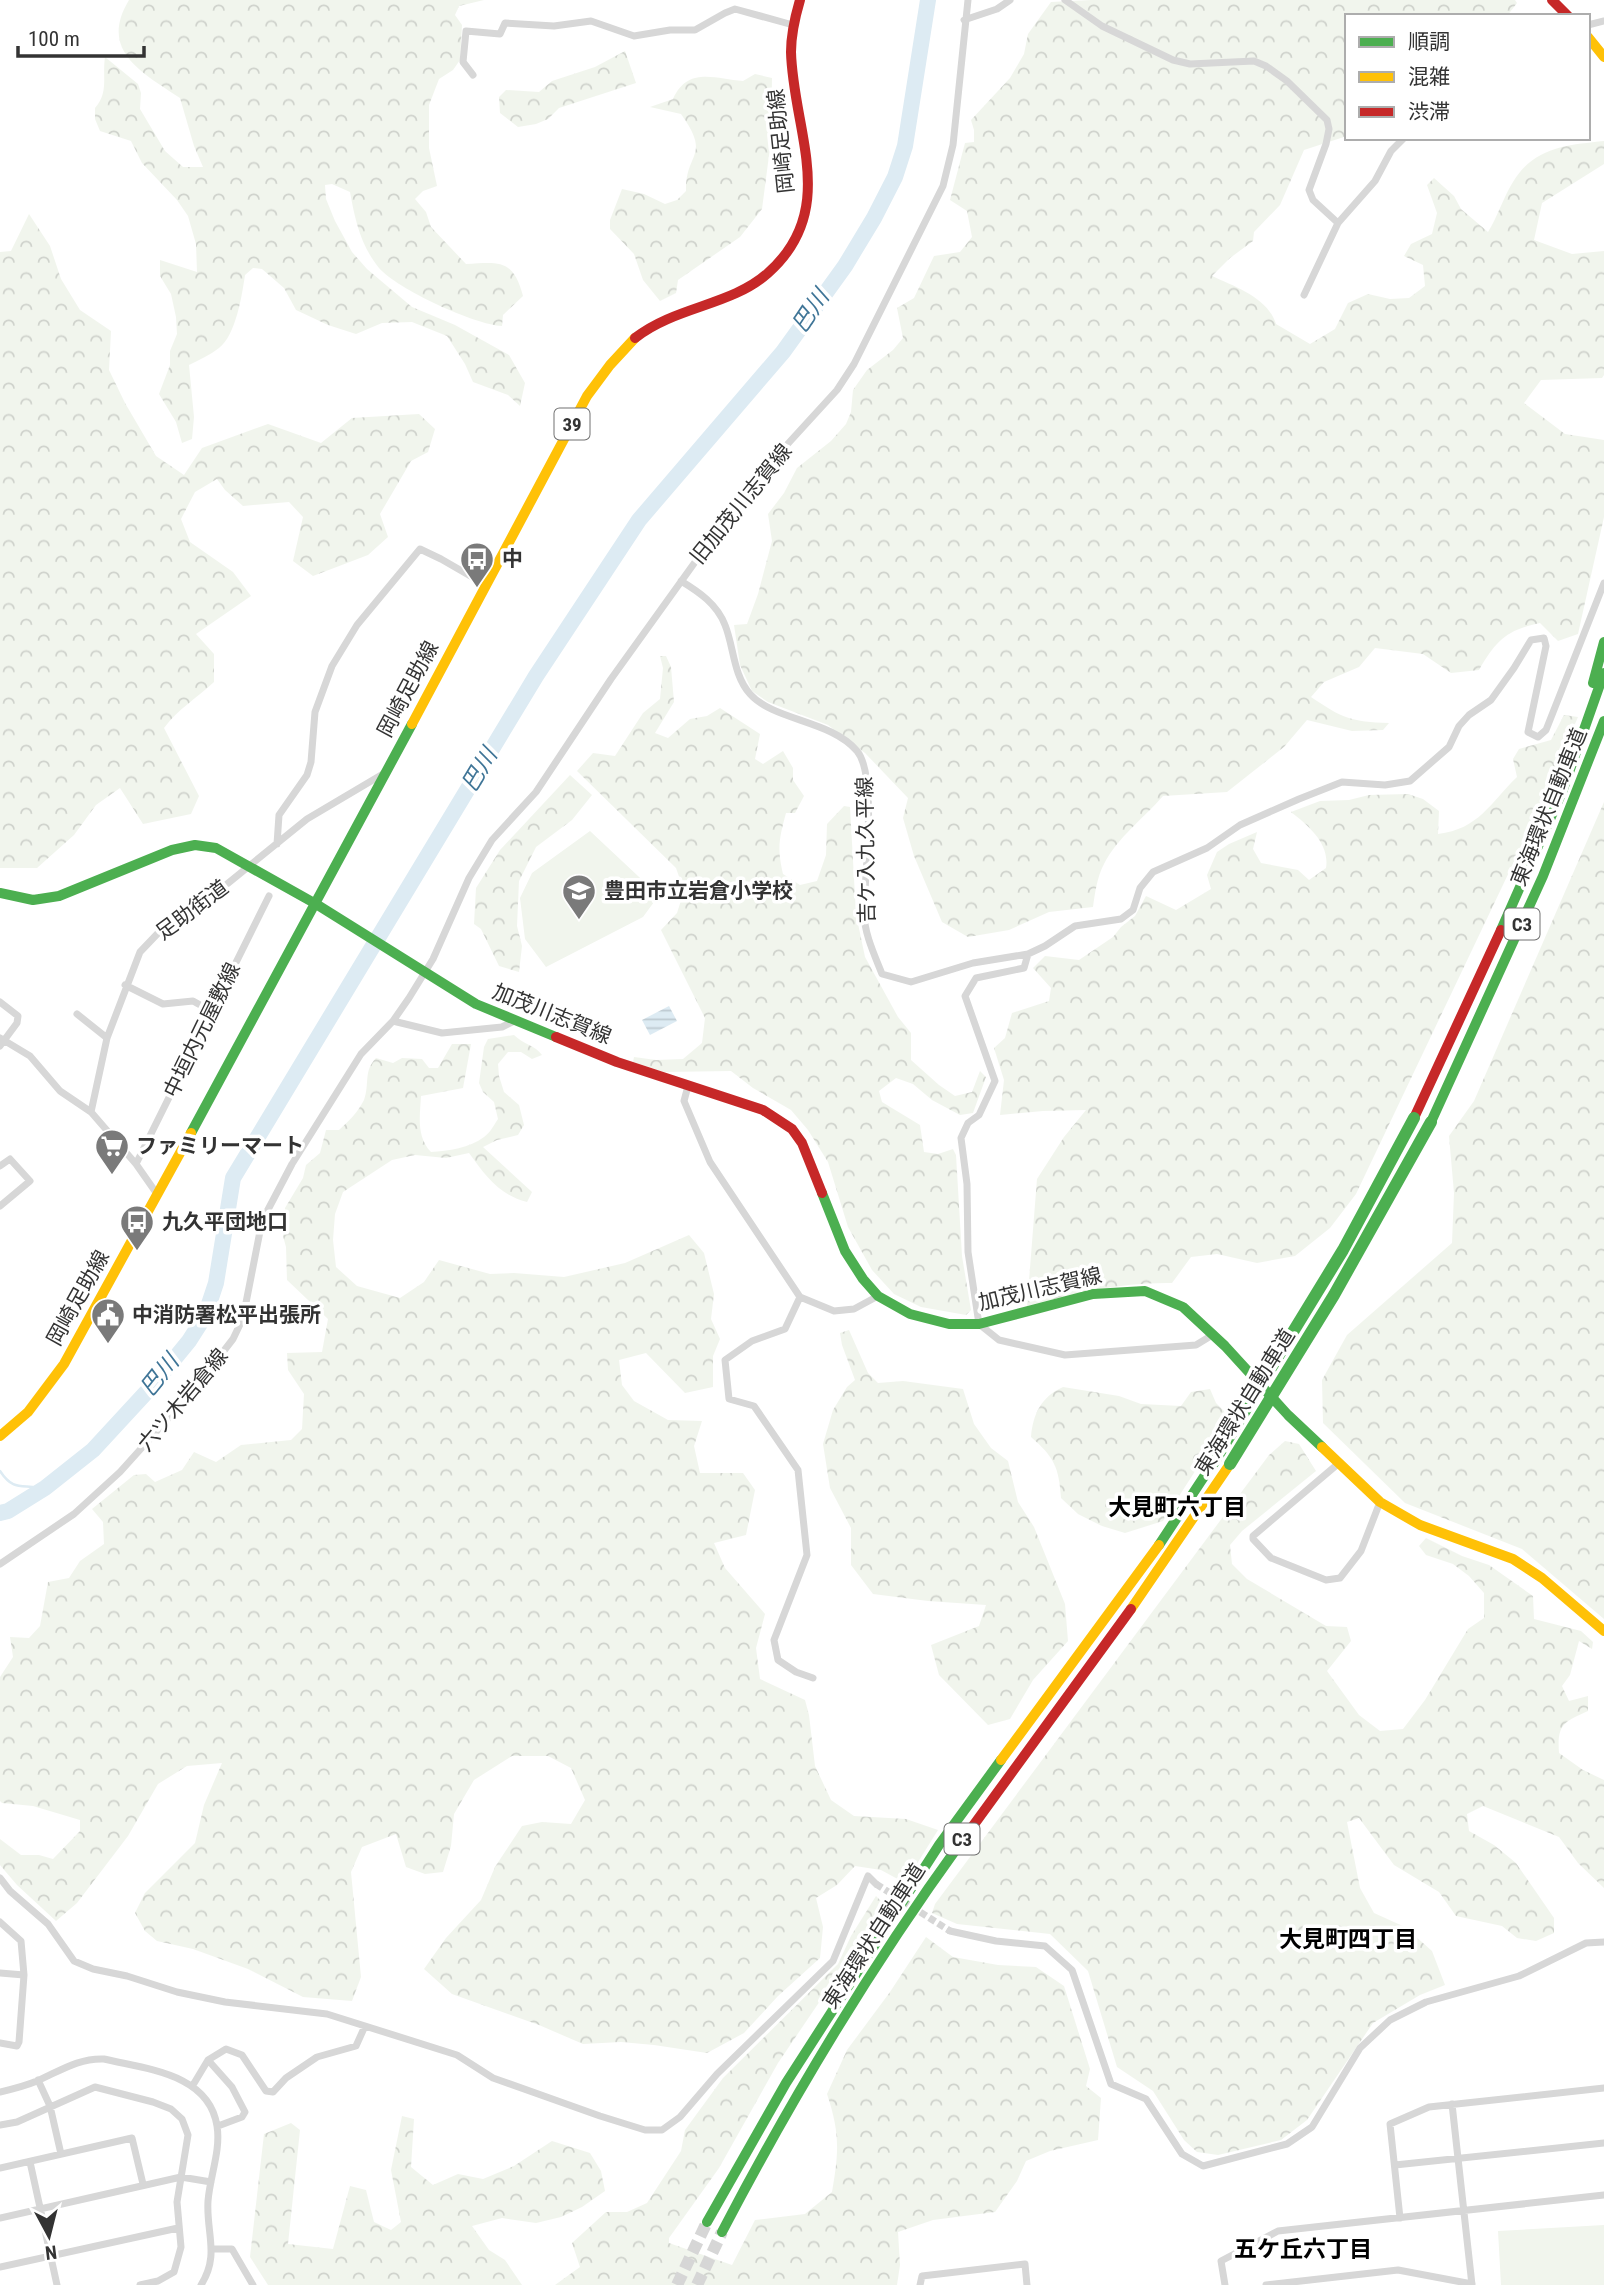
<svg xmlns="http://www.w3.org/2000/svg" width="1604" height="2285" viewBox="0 0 1604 2285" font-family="'Roboto Condensed','Noto Sans JP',sans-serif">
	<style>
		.forest { fill: url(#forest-crowns) }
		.pitch { fill: #f1f5ed }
		.water { fill: url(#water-rules) }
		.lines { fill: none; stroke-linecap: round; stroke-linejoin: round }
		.stream { stroke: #ddebf3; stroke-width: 2.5 }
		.river { stroke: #ddebf3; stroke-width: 16 }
		.street-tunnel { stroke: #d6d6d6; stroke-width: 7; stroke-dasharray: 7 3.5; stroke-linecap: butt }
		.highway-tunnel { stroke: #d6d6d6; stroke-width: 12; stroke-dasharray: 12 6; stroke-linecap: butt }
		.street { stroke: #d7d7d7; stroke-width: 7 }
		.fast { stroke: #4caf50; stroke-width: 10 }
		.slow { stroke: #ffc107; stroke-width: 10 }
		.jam { stroke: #c62828; stroke-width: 10 }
		.fast-bridge { stroke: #4caf50; stroke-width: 12 }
		.labels { text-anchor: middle; stroke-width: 7; stroke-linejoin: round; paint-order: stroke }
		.shield { fill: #fff; stroke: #707070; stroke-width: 2 }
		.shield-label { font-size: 19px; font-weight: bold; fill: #333 }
		.street-label { font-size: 21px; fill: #333; stroke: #fff }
		.poi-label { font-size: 21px; font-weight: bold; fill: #333; stroke: #fff; text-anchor: start }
		.water-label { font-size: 23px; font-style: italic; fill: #3f7597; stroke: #fff }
		.neighbourhood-label { font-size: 23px; font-weight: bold; fill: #000; stroke: #fff }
	</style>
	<defs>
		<pattern id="forest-crowns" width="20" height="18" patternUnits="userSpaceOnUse" patternTransform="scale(1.75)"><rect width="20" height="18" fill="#f1f5ed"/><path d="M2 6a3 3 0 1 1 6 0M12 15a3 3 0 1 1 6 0" fill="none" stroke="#cfd2cc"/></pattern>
		<pattern id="water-rules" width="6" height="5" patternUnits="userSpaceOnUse" patternTransform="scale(1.75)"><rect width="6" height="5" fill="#ddebf3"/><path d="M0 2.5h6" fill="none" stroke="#becad1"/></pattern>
	</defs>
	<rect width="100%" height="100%" fill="#fff"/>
	<!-- forest -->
	<path class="forest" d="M129 0H484L459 6 455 15 462 25 460 60 453 70 439 79 429 105V148L437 186 423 191 415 199 426 212 431 227 466 264C500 262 513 259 523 296L503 315 502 326C475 325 397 289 379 268 361 246 355 220 350 192L332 184 325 185 326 199 335 221 352 252 367 269 412 307 455 325 509 355 525 383 520 406 508 395 473 382 465 364 447 336 412 322 382 323 356 334 328 325 296 310 284 288 262 269 253 268 245 275C242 295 236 335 219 348 210 355 199 360 189 365L194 417 192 439 182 443 176 422 159 394 170 365V351L177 334 176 317 171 294 160 276V260L197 272 196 244 188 216 177 200 142 163 131 141 100 131 95 119V108C109 92 102 77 105 57L138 84 141 93 140 109 165 151 183 167H203L194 146 180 98C143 73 98 51 129 0Z
		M1091 0H1515L1517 3 1507 16H1347V136L1304 150 1280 205 1254 232 1253 241 1230 258 1212 276C1236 287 1268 298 1276 324L1310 344 1335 329 1348 303 1368 294 1390 299 1409 298 1425 286 1423 265 1404 256 1411 244 1432 234 1437 213 1427 185 1434 178 1454 196 1461 209 1488 232C1498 216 1503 198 1513 182 1534 147 1567 145 1604 141V164L1542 203 1534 240 1572 254 1604 251V375L1602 378 1541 380 1524 403 1565 434 1604 440V517L1578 634 1558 641 1540 623C1506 630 1496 641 1479 670L1451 673 1423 654 1375 648 1359 667 1324 682 1311 697C1342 718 1351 722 1389 723L1383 730 1352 731 1307 720 1284 747 1227 792 1163 796C1144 818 1117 838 1104 864 1097 877 1095 893 1093 907L1049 912 1009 930 968 937 942 922 914 856 903 818 908 798 865 753 828 725 768 702 752 691 740 665 734 625 747 624 758 594 772 541 768 514 784 493 797 468 831 441 846 424 851 412 853 390 867 370 893 350 903 338 897 308 914 298 934 256 960 252 972 237 967 211 950 200 965 143 974 142V130L971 120 1010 78 1024 54 1028 34 1051 2Z
		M625 51 636 83 559 108 548 119 536 124 518 127 500 113 499 97 506 90 539 92 552 81 595 67Z
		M755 74 772 78 771 140 762 209 740 237 678 280 676 293 660 301 643 280 634 254 610 229V220L622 189 644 194 665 204 677 200 686 191C685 152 712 157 681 114L650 107 673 99C688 66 715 79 743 81Z
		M29 214 50 246 61 279 80 310 111 331 109 370 125 403 156 456 184 475 202 448 268 424 321 443 352 418 419 414 435 429 428 452 411 461 380 514 388 537 368 555 313 576 293 561 303 517 289 502 243 506 225 490 217 479 195 492 181 519 190 542 233 572 251 596 196 634 214 654V682C197 698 178 709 164 728L199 796 191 814 143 824 120 788 96 805 74 835 37 868H0V252L11 251Z
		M660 656H666L671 667 674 702 655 733 668 738 690 719 707 716 720 708 760 734 755 759 763 764 783 751 793 768V780L804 796 795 813H786C779 839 777 848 783 874L800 885 817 881 826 855 827 824 844 806 850 807 856 914 865 957 898 1017 911 1033V1060L939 1085 955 1096 972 1092 980 1071 986 1077 973 1113 960 1115 932 1100 913 1084 896 1078 879 1091 882 1102 920 1125 924 1152 938 1154 953 1149 956 1155 962 1256 971 1310 966 1315 921 1307 894 1294 872 1270 848 1227 828 1162 808 1130 791 1110 753 1088 731 1071 664 1072 633 1062 634 1057 656 1060 683 1059 702 1043 705 1018 661 930 677 913 684 891 676 868 577 771 593 753 615 756 643 713 660 699 663 668Z
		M1564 715 1578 717 1530 828 1356 1194 1330 1228 1295 1256 1257 1263 1217 1254 1191 1257 1172 1283C1123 1282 1074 1293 1027 1306L1037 1179 1064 1137 1086 1110 1043 1111 1000 1115 1004 1080 994 1048 1005 1038 1012 1013 1049 1001 1051 988 1033 968 1045 956 1079 960 1113 937 1121 927 1135 916 1146 896 1176 910 1211 889 1207 875 1217 852 1229 844 1257 832 1253 849 1261 863 1298 870 1309 880 1326 868C1330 844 1309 826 1291 812L1320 801 1349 800 1369 795 1408 794 1423 799 1439 811 1438 834C1479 829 1490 803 1517 777L1513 759 1519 749 1551 740Z
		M570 775 592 795 572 820 536 847 519 881 517 926 522 946 519 972 499 966 481 929 474 924 476 888 500 850Z
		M1604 802V1619L1522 1549 1405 1503 1323 1423 1322 1380 1347 1335 1452 1243 1454 1193 1449 1136 1474 1101Z
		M514 1035C523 1044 536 1046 542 1055L532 1059 521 1052H508L498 1064 499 1076 504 1092 519 1105 524 1125 518 1135 497 1140 483 1147 532 1192 527 1202C499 1195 485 1175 469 1153L446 1158 415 1155 392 1160 343 1192 335 1214 333 1240 336 1267 357 1286 400 1298 424 1282 439 1260 490 1274 514 1273 564 1277 625 1263 689 1235 704 1253 714 1294 711 1319 720 1339 713 1356V1387L685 1393 646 1353 619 1360 622 1385 634 1401 668 1420 702 1421 694 1446 700 1473H743L755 1490 746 1535 714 1543 725 1568 765 1614 756 1648 760 1679 805 1700 809 1715 815 1766 831 1800 854 1816 906 1819 938 1830 905 1883 881 1870 855 1866 837 1885 816 1898 823 1927 820 1958 778 1996 744 2033 707 2053 654 2045 621 2042 583 2044 539 2025 452 1994 424 1969 446 1938 481 1900 495 1867 522 1826 542 1822 571 1824 585 1800 571 1768 548 1756H512L474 1780 454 1814 451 1846 443 1872 425 1874 406 1867 396 1834 362 1847 351 1872 361 1977 352 2001 303 1997 248 1969 193 1949 157 1941 145 1931 135 1913 145 1893 195 1843 204 1805 222 1763 187 1766 158 1784 128 1836 77 1903 56 1921 17 1885 0 1865V1839L21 1855H39L53 1859 80 1831V1820L33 1806 2 1803 0 1801V1677L13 1657 10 1637 29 1638 40 1626 48 1582 69 1578 80 1561 104 1544 103 1522 92 1509 134 1475 146 1474 155 1482 182 1470 194 1452 216 1462 241 1445 291 1440 302 1429 304 1394 288 1370 287 1353 322 1352 328 1319 287 1280 286 1247 283 1236 285 1208 303 1178 306 1165 320 1153 326 1130H339C349 1121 358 1112 364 1100 370 1083 363 1072 376 1058L393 1063 402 1058 422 1059 429 1068H438L452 1044H471L463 1088 421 1096C420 1116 416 1136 431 1152 448 1151 470 1148 484 1137 490 1133 494 1125 498 1119L494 1102 483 1092 479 1083 484 1047 488 1039Z
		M849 1330 868 1373 878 1383 903 1381 963 1389 974 1424 991 1448 1008 1461 1018 1502 1034 1527 1065 1604 1068 1641 1033 1680 1010 1719 988 1725 939 1675 931 1645 979 1626 986 1605 928 1601 873 1594 851 1565V1528L830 1488 823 1444 833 1410 847 1387 855 1380 842 1345 840 1333Z
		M1063 1387 1119 1396 1141 1404 1181 1406 1191 1392 1210 1389 1216 1403 1230 1417 1163 1521 1125 1533 1102 1526 1078 1514 1061 1498C1059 1467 1054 1457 1031 1437 1033 1414 1041 1397 1063 1387Z
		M1285 1441 1299 1444 1316 1471 1242 1531 1230 1545 1232 1564 1247 1579 1326 1626 1347 1627 1351 1641 1327 1671 1359 1715 1380 1731 1403 1729 1425 1700 1468 1629 1484 1618V1593L1469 1576 1453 1564 1426 1555 1419 1546 1426 1538 1462 1556 1489 1565 1533 1596 1534 1619 1581 1631 1593 1642 1592 1649 1579 1641 1570 1675 1562 1686 1569 1701 1588 1696V1711C1563 1722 1557 1725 1559 1753L1583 1770 1604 1780V1888L1578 1863 1559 1837 1483 1806 1467 1814 1469 1831 1494 1845 1516 1863 1554 1918V1933L1536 1941 1517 1938 1502 1926 1456 1916 1439 1892 1394 1865 1359 1818 1347 1822 1360 1888 1374 1913 1405 1927 1432 1951 1445 1985 1420 1995 1373 2023 1307 2120 1281 2140 1218 2155 1197 2152 1184 2140 1153 2091 1117 2067 1088 1971 1050 1934 957 1924 932 1913 935 1904 1269 1455Z
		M876 1896 885 1905 778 2063 719 2168 669 2238V2243L732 2265 755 2220 805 2214 832 2192C839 2152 840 2133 827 2094L847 2050 890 1992 926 1937 953 1957 998 1965 1036 1967 1064 1986 1090 2069 1086 2086 1101 2098 1098 2140 1050 2151 1026 2161 1017 2181 995 2212 933 2220 898 2232 900 2265 897 2285H555L580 2267 572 2243 606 2212H627L647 2203 681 2151 685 2130 723 2078 838 1964 851 1936Z
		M402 2116 414 2119 411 2167 433 2185 458 2174 483 2179 514 2166 552 2141 590 2153 601 2171 605 2191 582 2207 561 2217 536 2223 502 2218 472 2226 489 2250 505 2260 522 2285H268L250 2257 264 2134 291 2123 300 2130 288 2244 333 2249 350 2186 366 2190 374 2222 391 2230 401 2222 391 2170Z"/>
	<!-- pitch -->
	<path class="pitch" d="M590 831 654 891V902L643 917 546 967 525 939 520 898 532 873Z
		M1604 2225V2285H1501L1498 2231Z"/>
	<!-- water -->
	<path class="water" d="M669 1006 677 1021 650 1035 642 1020Z"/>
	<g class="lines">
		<!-- stream -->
		<path class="stream" d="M0 1471C15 1494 24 1482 47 1490"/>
		<!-- river -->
		<path class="river" d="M0 1513 8 1511 45 1488 93 1450 153 1385 189 1341 205 1316 216 1283 233 1178 536 676 639 520 783 352 845 266 874 218 895 177 905 146 928 0"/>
		<!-- street-tunnel -->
		<path class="street-tunnel" d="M876 1884 950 1931"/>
		<!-- highway-tunnel -->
		<path class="highway-tunnel" d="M677 2285 707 2222
			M697 2285 722 2232"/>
		<!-- street -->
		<path class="street" d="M1065 0 1102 26 1173 60 1190 64 1254 61 1266 66 1287 81 1327 120 1329 129 1326 144 1309 190 1313 200 1338 223
			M964 20 997 9 1010 0
			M1588 25 1604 21
			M473 75 463 62 466 31 500 34 505 23 554 26 591 21 634 36 670 30H695L725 13 735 9 793 25
			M1304 295 1338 223 1375 181 1391 151 1404 138
			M681 581C699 592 717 604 725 625 734 647 733 675 750 694 774 721 831 720 857 751 878 776 864 879 864 913 864 933 875 956 882 974L911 982 973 963 1028 954 1045 946 1075 926 1121 919 1133 910 1140 888 1153 872 1207 848 1240 825 1299 799 1342 782 1385 785 1410 781 1449 747 1459 726 1469 715 1491 700 1514 668 1531 640 1544 638 1546 646 1528 732 1538 737 1546 730 1604 583
			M277 844 279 815 307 775 311 762 315 712 332 666 357 625 420 549 441 559 486 585
			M1028 954 1024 968 976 978 965 996 995 1081 979 1115 968 1123 961 1138 967 1184 968 1252 979 1324 999 1340 1065 1355 1196 1345 1214 1334
			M125 985 163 1004 193 1001 211 1011
			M0 1002 18 1016 17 1023 0 1046
			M77 1014 107 1038
			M393 1021 442 1033 502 1027 514 1021
			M0 1038 30 1056 60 1091 91 1112 136 1164 157 1194
			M688 1086 684 1101 710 1162 800 1297 834 1311 854 1309 878 1296
			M91 1112 107 1038 140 952 161 930 216 893 307 819 383 774
			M136 1164 269 896
			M0 1166 10 1159 30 1181 0 1206
			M800 1297 785 1329 752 1341 725 1360 729 1399 754 1406 798 1470 807 1555 774 1640 778 1660 796 1672 813 1678
			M1339 1463 1253 1536V1539L1271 1558 1326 1580 1340 1578 1361 1551 1380 1502
			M0 1564 74 1514 120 1472 192 1392 233 1339 243 1318 262 1221 292 1164 361 1054 393 1021 409 998 433 959 469 878 492 840 536 792 611 679 731 512 784 448 837 390 854 364 943 186 953 145 968 0
			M0 1878 10 1891 48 1924 74 1961 93 1969 127 1976 177 1992 225 2002 327 2014 457 2055 493 2078 600 2116 645 2130H662L680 2117 717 2074 833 1961 868 1876 876 1884
			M0 1922 21 1941 24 1975 19 2042 17 2046 0 2043
			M950 1931 996 1941 1045 1946 1072 1970 1111 2084 1146 2099 1182 2154 1203 2166 1287 2144 1312 2127 1360 2048 1390 2020 1426 2002 1519 1976 1586 1943 1604 1942
			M0 1973 24 1975
			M208 2060 232 2087 245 2112 242 2117 218 2126
			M38 2080 50 2106 61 2154
			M193 2085 208 2060 226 2049 242 2055 266 2091 273 2092 286 2078 317 2057 356 2046 365 2026
			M0 2092C13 2089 25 2086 37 2081 60 2071 78 2058 104 2059 145 2069 209 2073 217 2126 221 2150 210 2176 208 2201 206 2233 220 2255 201 2285
			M1452 2104 1472 2285
			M0 2125 17 2122 95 2087 153 2102 171 2109 182 2119 188 2135 177 2202 181 2247 174 2272 158 2281 140 2285
			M30 2162 57 2285
			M1395 2165 1604 2143
			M0 2168 132 2138 143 2184
			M0 2218 181 2177 211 2182
			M1400 2218 1390 2124 1429 2107 1604 2088
			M213 2249H232L253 2285
			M0 2267 178 2228
			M920 2285 922 2276 1025 2264 1027 2285
			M1225 2285 1221 2261 1278 2231 1604 2195
			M1266 2285 1398 2270 1472 2284"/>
		<!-- fast -->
		<path class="fast" d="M1593 683 1604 642
			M0 893 33 900 59 896 172 850 195 845 216 848 316 904 476 1004 556 1037
			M1501 930 1562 792 1604 673
			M1431 1122 1543 876 1604 721
			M191 1133 412 724
			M822 1193 845 1251 863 1279 878 1296 910 1314 949 1324H979L1093 1294 1145 1291 1183 1307 1225 1346 1288 1415 1322 1447
			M1159 1545 1213 1463
			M707 2222 786 2083 939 1845 1001 1760
			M722 2232C793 2096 872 1965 962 1841"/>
		<!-- slow -->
		<path class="slow" d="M1588 37 1604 57
			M412 724 587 396 610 365 635 338
			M0 1436 28 1412 64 1364 191 1133
			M1322 1447 1380 1502 1420 1525 1513 1559 1542 1578 1604 1631
			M1131 1609 1230 1464
			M1001 1760 1159 1545"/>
		<!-- jam -->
		<path class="jam" d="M1552 0 1568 16
			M635 338C676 306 731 306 768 273 840 209 793 131 791 52 791 35 795 17 800 0
			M556 1037 617 1062 763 1110 792 1129 802 1143 822 1193
			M1414 1118 1501 930
			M962 1841 1131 1609"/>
		<!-- fast-bridge -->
		<path class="fast-bridge" d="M1213 1463 1343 1250 1414 1118
			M1230 1464 1334 1295 1431 1122"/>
	</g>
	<!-- icons -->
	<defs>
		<g id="bus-pin" transform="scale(1.75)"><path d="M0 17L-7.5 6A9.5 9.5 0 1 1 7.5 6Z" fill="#7a7a7a" stroke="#fff"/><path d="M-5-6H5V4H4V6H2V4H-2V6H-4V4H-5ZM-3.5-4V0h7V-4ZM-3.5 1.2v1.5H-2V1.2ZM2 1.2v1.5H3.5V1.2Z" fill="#fff"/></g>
		<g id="school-pin" transform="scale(1.75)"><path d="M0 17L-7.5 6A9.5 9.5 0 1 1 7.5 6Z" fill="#7a7a7a" stroke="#fff"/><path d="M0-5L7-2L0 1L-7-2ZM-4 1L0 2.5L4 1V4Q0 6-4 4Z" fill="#fff"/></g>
		<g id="supermarket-pin" transform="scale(1.75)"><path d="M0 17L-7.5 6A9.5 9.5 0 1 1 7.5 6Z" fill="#7a7a7a" stroke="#fff"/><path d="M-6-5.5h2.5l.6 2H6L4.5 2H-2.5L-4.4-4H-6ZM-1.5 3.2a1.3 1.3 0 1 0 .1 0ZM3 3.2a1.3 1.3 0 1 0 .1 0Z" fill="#fff"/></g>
		<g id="civic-pin" transform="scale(1.75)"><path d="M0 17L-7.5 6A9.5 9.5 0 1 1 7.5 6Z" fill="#7a7a7a" stroke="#fff"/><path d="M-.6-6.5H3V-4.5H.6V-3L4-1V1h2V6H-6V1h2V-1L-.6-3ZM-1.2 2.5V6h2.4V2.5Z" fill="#fff"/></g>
	</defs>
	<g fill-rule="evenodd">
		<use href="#bus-pin" x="477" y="559"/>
		<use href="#school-pin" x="579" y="891"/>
		<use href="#supermarket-pin" x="112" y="1146"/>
		<use href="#bus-pin" x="137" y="1222"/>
		<use href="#civic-pin" x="108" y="1315"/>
	</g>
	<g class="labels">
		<!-- shield labels -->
		<g class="shield">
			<rect x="554.5" y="408.5" width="35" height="31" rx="5"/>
			<rect x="1504.5" y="908.5" width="35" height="31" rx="5"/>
			<rect x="944.5" y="1823.5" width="35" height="31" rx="5"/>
		</g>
		<g class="shield-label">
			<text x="572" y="431">39</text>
			<text x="1522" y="931">C3</text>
			<text x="962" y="1846">C3</text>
		</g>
		<!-- street labels -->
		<g class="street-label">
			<text transform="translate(781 141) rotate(-96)" y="7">岡崎足助線</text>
			<text transform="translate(741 504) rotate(-51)" y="7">旧加茂川志賀線</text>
			<text transform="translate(408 689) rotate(-62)" y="7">岡崎足助線</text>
			<text transform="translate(1549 807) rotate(-68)" y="7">東海環状自動車道</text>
			<text transform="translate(866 850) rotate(-91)" y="7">吉ケ入九久平線</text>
			<text transform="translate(192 910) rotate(-37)" y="7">足助街道</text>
			<text transform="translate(552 1014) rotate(22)" y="7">加茂川志賀線</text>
			<text transform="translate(202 1030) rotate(-64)" y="7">中垣内元屋敷線</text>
			<text transform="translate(1040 1289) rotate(-13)" y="7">加茂川志賀線</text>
			<text transform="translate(78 1298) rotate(-61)" y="7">岡崎足助線</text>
			<text transform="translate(183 1400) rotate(-50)" y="7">六ツ木岩倉線</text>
			<text transform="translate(1245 1402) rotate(-58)" y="7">東海環状自動車道</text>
			<text transform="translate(874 1936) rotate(-57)" y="7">東海環状自動車道</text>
		</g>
		<!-- poi labels -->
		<g class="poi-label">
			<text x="502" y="566">中</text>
			<text x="604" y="898">豊田市立岩倉小学校</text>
			<text x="136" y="1153">ファミリーマート</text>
			<text x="162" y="1229">九久平団地口</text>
			<text x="132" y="1322">中消防署松平出張所</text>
		</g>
		<!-- water labels -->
		<g class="water-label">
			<text transform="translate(810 311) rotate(-56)" y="8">巴川</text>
			<text transform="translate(479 770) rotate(-59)" y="8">巴川</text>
			<text transform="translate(159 1375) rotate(-51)" y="8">巴川</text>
		</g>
		<!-- neighbourhood labels -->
		<g class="neighbourhood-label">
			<text x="1177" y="1515">大見町六丁目</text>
			<text x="1348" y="1947">大見町四丁目</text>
			<text x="1303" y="2257">五ケ丘六丁目</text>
		</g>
	</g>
	<!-- legend -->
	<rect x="1345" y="14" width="245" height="126" fill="#ffffff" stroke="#adadad" stroke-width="2"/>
	<rect x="1359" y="37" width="35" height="10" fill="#4caf50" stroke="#adadad" stroke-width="2"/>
	<text x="1408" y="49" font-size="21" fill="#333333">順調</text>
	<rect x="1359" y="72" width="35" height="10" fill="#ffc107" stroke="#adadad" stroke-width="2"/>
	<text x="1408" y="84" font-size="21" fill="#333333">混雑</text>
	<rect x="1359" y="107" width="35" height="10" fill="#c62828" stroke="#adadad" stroke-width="2"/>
	<text x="1408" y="119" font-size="21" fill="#333333">渋滞</text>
	<!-- north arrow -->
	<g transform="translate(49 2236) rotate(173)" stroke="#ffffff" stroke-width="5" paint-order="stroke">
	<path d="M0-5L12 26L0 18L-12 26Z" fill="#333333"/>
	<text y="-10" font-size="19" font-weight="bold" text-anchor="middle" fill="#333333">N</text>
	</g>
	<!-- scale -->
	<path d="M18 46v10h126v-10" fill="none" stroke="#333333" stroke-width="3.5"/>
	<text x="28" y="46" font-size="21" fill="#333333" stroke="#ffffff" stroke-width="5" paint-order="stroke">100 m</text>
</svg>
